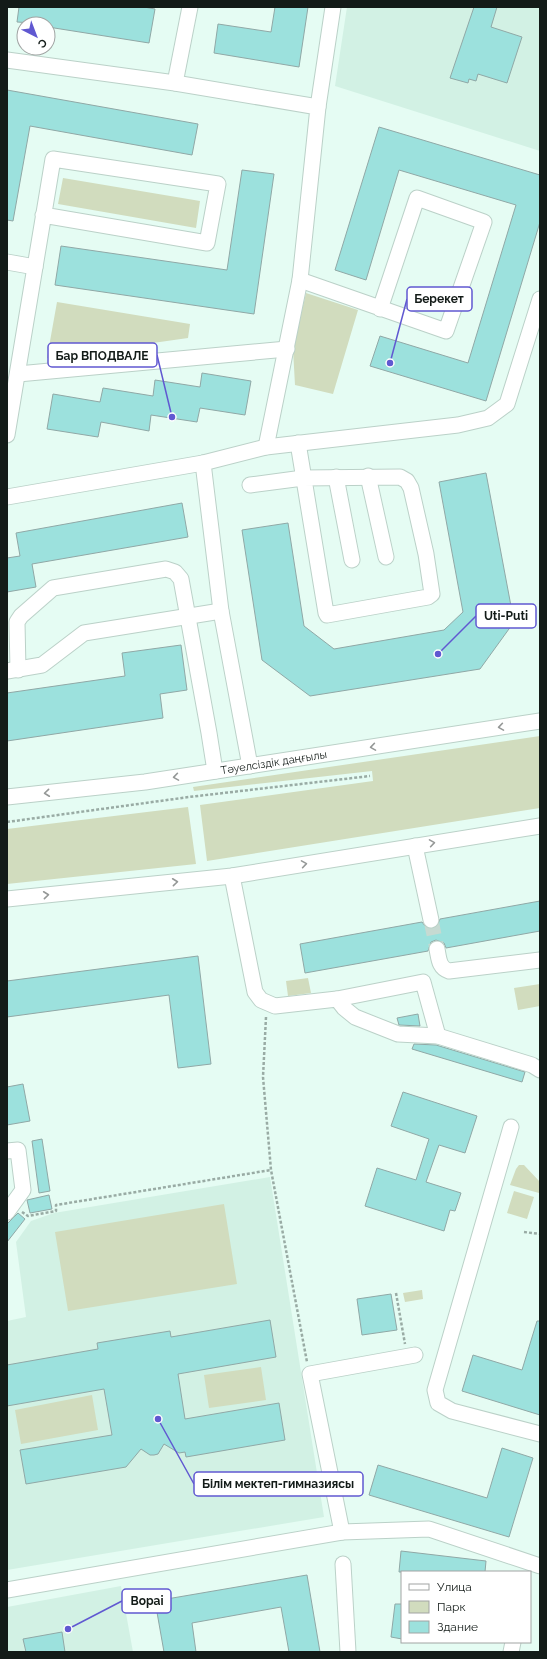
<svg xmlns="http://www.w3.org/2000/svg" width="547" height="1659" viewBox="0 0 547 1659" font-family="Raleway,sans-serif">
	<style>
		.built { fill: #d2f1e4 }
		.green { fill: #d1dcbe }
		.building { fill: #9ce1dd; stroke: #90a8a6 }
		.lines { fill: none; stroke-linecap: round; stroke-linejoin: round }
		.minor-tunnel { stroke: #c6dad2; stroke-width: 15; stroke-dasharray: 15 8; stroke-linecap: butt }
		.minor-casing { stroke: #bbd1c8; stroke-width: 17 }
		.path { stroke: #99aba4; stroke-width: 2.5; stroke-dasharray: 3 2; stroke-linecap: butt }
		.minor { stroke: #fff; stroke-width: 15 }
		.oneway { stroke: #959897 }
		.labels { text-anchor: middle; stroke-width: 4; stroke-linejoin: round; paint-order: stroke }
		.street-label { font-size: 11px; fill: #131b18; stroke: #fff }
		.leader { fill: none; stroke: #6058d1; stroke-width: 1.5 }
		.callout-dot { fill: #6058d1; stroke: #fff; stroke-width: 1.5 }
		.callout { fill: #fff; stroke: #6058d1; stroke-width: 1.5 }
		.callout-label { font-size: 12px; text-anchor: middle; font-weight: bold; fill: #131b18 }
	</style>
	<rect width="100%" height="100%" fill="#e5fcf3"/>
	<!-- built -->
	<path class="built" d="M347 7H540V151L335 86Z
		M270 1177 324 1517 7 1570V1321L26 1317 16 1242 31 1221 54 1213Z
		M121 1586 133 1652H7V1607Z"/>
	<!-- green -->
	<path class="green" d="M63 178 200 201 196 228 58 204Z
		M306 293 358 310 333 394 295 385 293 349Z
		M57 302 190 324 188 338 47 358Z
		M540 736V808L207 861 200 805 373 781 372 771 194 791 193 787Z
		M188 807 196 864 7 884V829Z
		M308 978 311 993 288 996 286 981Z
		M540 984V1006L518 1010 514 988Z
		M519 1165H524L540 1182 539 1193 510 1185 516 1169Z
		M514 1191 534 1197 527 1219 507 1213Z
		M224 1204 237 1284 68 1311 55 1232Z
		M422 1290 423 1299 405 1302 403 1293Z
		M261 1367 266 1400 209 1408 204 1375Z
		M92 1395 98 1430 21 1444 15 1410Z"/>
	<!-- building -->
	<path class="building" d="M19 7H144L155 9 149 43 48 27V24L17 22Z
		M275 7H308L299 67 214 53 218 24 271 32Z
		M474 7H497L491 27 522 37 507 83 478 74 476 81 469 79 468 83 450 78Z
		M7 90 198 124 192 155 30 126 13 221 7 220Z
		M379 127 540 175V222L486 401 370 366 380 336 468 363 516 205 399 170 366 280 335 270Z
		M242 170 274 174 254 314 55 285 61 246 227 270Z
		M202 373 251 381 245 415 200 408 197 422 151 415 149 431 101 422 98 437 47 429 53 394 100 402 103 388 153 396 155 380 200 387Z
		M486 473 514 622 480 669 310 696 262 660 242 530 288 523 304 626 334 649 444 630 463 612 439 482Z
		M182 503 188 537 32 564 36 587 7 592V558L20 556 16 533Z
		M181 645 187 690 160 694 163 718 7 741V693L125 676 122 653Z
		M540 901V931L446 948 444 943 436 940 431 942 428 951 305 973 300 944 422 922 425 926 433 929 437 926 440 919Z
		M198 956 211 1064 178 1068 169 995 7 1017V981Z
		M418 1014 420 1026 399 1025 397 1018Z
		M414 1044 436 1045 525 1072 522 1082 412 1049Z
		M23 1084 30 1121 7 1125V1087Z
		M403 1092 477 1116 465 1153 439 1145 426 1182 461 1193 455 1211 450 1210 444 1231 365 1206 377 1168 416 1180 429 1139 391 1126Z
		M42 1139 50 1191 39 1193 32 1141Z
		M49 1195 52 1209 30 1213 27 1200Z
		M18 1213 25 1219 7 1242V1224Z
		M391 1294 397 1330 362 1335 357 1299Z
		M270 1320 276 1357 178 1374 185 1419 279 1403 285 1440 186 1457 185 1452 179 1453 164 1444 158 1454 154 1455H150L141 1449 126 1467 26 1484 20 1450 112 1435 104 1389 7 1406V1365L98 1349 97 1343 170 1331 171 1337Z
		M537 1321H540V1415L462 1391 473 1355 522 1370Z
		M502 1448 533 1458 509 1537 369 1495 378 1465 487 1498Z
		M401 1551 486 1561 485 1572H399Z
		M307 1575 320 1652H289L281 1607 192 1623 196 1652H164L155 1601Z
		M395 1604H402V1639L391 1637Z
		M62 1632 65 1652H26L23 1639Z"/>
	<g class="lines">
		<!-- minor-tunnel -->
		<path class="minor-tunnel" d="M431 920 437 949"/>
		<!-- minor casing -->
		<g class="minor-casing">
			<g id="minor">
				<path d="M7 60 175 83 318 107 300 280 266 447"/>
				<path d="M175 83 190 7"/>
				<path d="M318 107 333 7"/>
				<path d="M7 262 35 267"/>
				<path d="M300 280 446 331 484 222 417 198 380 309"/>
				<path d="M18 374 287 349"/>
				<path d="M7 435 53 159 218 184 207 243 43 215"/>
				<path d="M203 463 221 611 250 766"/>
				<path d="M368 476 386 557"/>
				<path d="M336 477 352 560"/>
				<path d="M250 485 303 478 400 477 407 481 411 488 426 554 432 594 428 597 327 615 326 613 298 443"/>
				<path d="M7 497 203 463 266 447 458 425 488 418 507 404 540 299"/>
				<path d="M18 670 17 622 21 616 53 588 166 569 175 572 181 579 209 733 215 771"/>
				<path d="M7 671 42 665 84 633 221 611"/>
				<path id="s1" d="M7 797 145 782 540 721"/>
				<path d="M415 846 431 920"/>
				<path d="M232 876 255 992 261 1000 275 1006 337 999 344 1008 355 1017 398 1034 438 1036 532 1065 540 1070"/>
				<path d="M7 899 232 876 540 826"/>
				<path d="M437 949C439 959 439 968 449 971L540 960"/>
				<path d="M337 999 423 982 438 1036"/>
				<path d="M511 1127 435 1390 438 1403 452 1411 540 1434"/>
				<path d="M7 1151 18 1150 23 1190 7 1212"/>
				<path d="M415 1355 310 1374 342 1532 429 1529 540 1566"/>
				<path d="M343 1564 348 1652"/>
				<path d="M7 1590 342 1532"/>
				<path d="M511 1652 513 1642"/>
			</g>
		</g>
		<!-- path -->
		<path class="path" d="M7 822 189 797 370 776
			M266 1017 263 1077 271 1170 307 1362
			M22 1212 28 1216 56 1211V1205L271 1170
			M524 1232 540 1234
			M396 1293 405 1344"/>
		<!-- minor -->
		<use href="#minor" class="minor"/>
	</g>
	<!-- one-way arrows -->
	<defs><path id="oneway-chevron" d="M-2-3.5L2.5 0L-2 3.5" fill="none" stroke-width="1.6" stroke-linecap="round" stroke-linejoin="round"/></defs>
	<g class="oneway">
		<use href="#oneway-chevron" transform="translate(501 727) rotate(171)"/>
		<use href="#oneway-chevron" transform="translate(373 747) rotate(171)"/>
		<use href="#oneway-chevron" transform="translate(176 777) rotate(171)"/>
		<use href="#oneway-chevron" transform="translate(47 793) rotate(174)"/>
		<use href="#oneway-chevron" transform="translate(432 843) rotate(-9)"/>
		<use href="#oneway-chevron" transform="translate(304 864) rotate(-9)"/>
		<use href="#oneway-chevron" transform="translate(175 882) rotate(-6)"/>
		<use href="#oneway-chevron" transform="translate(46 895) rotate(-6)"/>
	</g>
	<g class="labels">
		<!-- street labels -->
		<g class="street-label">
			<text dy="4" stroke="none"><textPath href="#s1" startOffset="269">Тәуелсіздік даңғылы</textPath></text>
		</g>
	</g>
	<!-- callouts -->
	<path class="leader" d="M390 363L407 299M172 417L157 355M438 654L476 616M158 1419L194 1484M68 1629L122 1601"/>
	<g class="callout-dot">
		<circle cx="390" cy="363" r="4"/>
		<circle cx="172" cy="417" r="4"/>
		<circle cx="438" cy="654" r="4"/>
		<circle cx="158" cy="1419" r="4"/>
		<circle cx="68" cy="1629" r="4"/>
	</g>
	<g class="callout">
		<rect x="407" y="287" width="65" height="24" rx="4"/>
		<rect x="48" y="343" width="109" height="24" rx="4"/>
		<rect x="476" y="604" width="60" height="24" rx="4"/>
		<rect x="194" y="1472" width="169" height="24" rx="4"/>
		<rect x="122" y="1589" width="49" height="24" rx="4"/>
	</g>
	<g class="callout-label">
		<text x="439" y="303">Берекет</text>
		<text x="102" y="360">Бар ВПОДВАЛЕ</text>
		<text x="506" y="620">Uti-Puti</text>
		<text x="278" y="1488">Білім мектеп-гимназиясы</text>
		<text x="147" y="1605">Bopai</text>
	</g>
	<!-- border -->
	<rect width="547" height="1659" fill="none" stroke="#131b18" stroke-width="16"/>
	<!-- legend -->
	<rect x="401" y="1571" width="130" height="72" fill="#ffffff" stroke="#a1a4a3"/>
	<rect x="409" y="1584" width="20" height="6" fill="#ffffff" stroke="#a1a4a3"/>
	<text x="437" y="1591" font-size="12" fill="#131b18">Улица</text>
	<rect x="409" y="1601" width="20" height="12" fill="#d1dcbe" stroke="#a1a4a3"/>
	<text x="437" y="1611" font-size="12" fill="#131b18">Парк</text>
	<rect x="409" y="1621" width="20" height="12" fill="#9ce1dd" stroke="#a1a4a3"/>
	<text x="437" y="1631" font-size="12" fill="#131b18">Здание</text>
	<!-- north arrow -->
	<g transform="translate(36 36) rotate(138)"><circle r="19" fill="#ffffff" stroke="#a1a4a3"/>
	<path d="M0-3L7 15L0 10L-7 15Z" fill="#6058d1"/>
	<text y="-6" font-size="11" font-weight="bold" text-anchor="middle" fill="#131b18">С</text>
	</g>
</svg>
